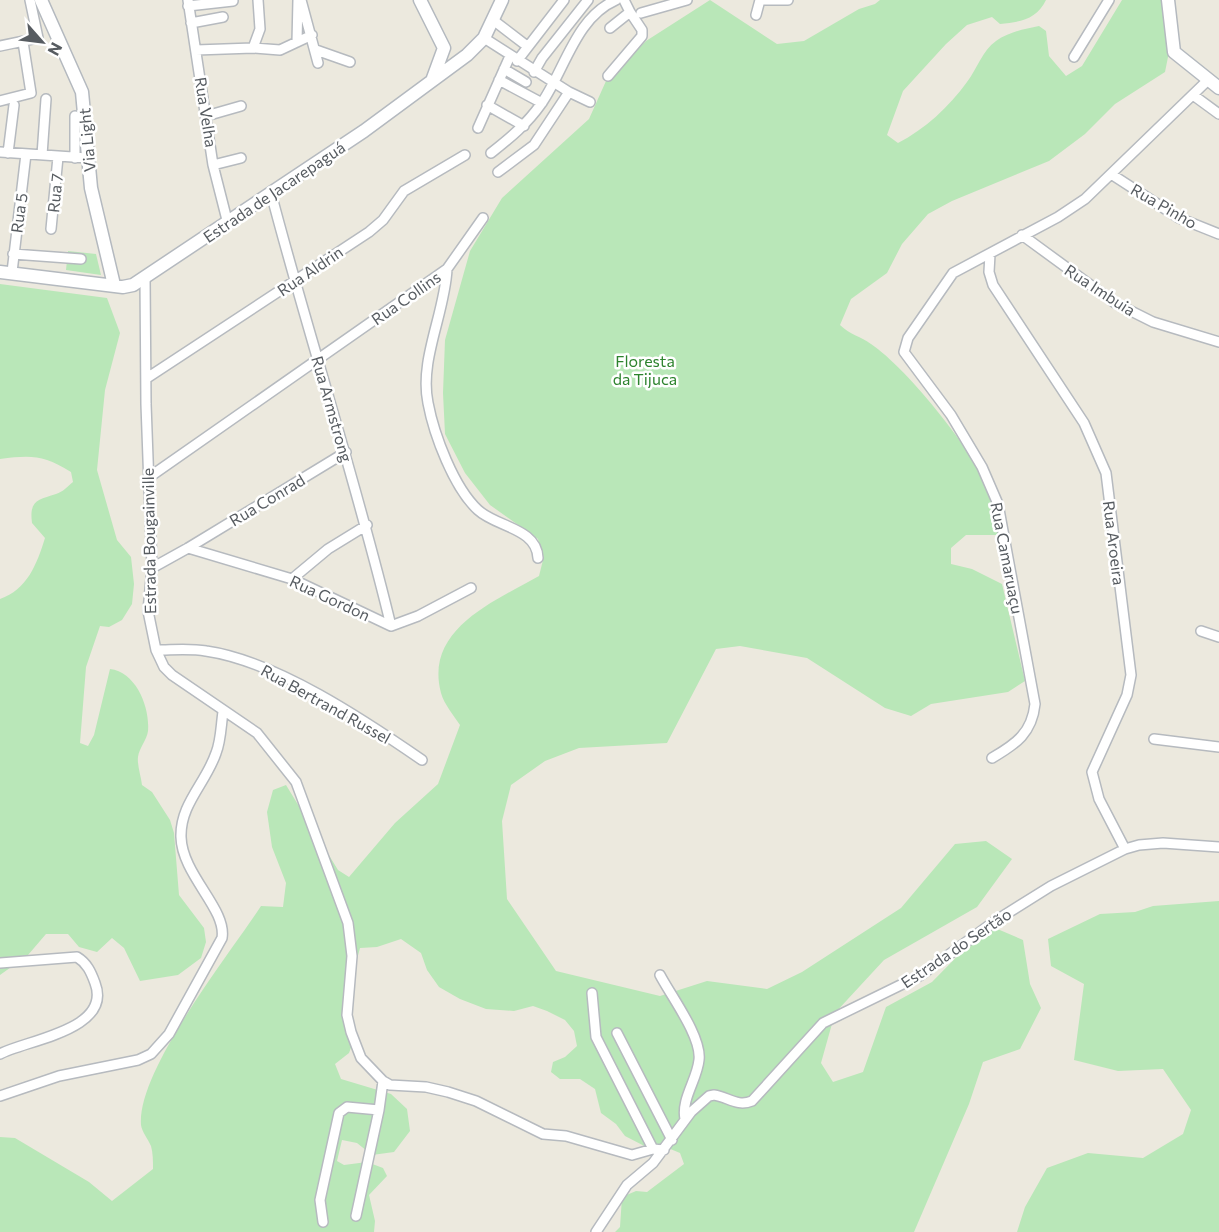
<svg xmlns="http://www.w3.org/2000/svg" width="1219" height="1232" viewBox="0 0 1219 1232" font-family="Commissioner,sans-serif">
	<style>
		.green { fill: #b9e7b8 }
		.lines { fill: none; stroke-linecap: round; stroke-linejoin: round }
		.street-casing { stroke: #b6babf; stroke-width: 12 }
		.secondary-casing { stroke: #b4b9bf; stroke-width: 15 }
		.street { stroke: #fff; stroke-width: 9 }
		.secondary { stroke: #fff; stroke-width: 12 }
		.labels { text-anchor: middle; stroke-width: 5; stroke-linejoin: round; paint-order: stroke }
		.street-label { font-size: 16px; fill: #575c61; stroke: #fff }
		.park-label { font-size: 16px; fill: #2d832e; stroke: #fff }
	</style>
	<rect width="100%" height="100%" fill="#ece9de"/>
	<!-- green -->
	<path class="green" d="M710 0 777 44 804 41 859 9 875 4 880 0H1046C1037 19 1021 22 1000 24L992 17 967 25 946 44 903 91 887 135 898 143C925 129 949 107 967 82 977 69 982 51 996 41 1009 32 1024 29 1039 26L1046 31 1049 56 1066 76 1082 66 1122 0H1165L1169 52 1165 72 1115 104 1085 134 1049 161 952 201 928 214 902 244 887 273 851 299 840 325C850 335 860 336 871 344 907 368 980 458 993 499 996 510 997 523 999 535H966L951 548V564L972 569 1002 584 1025 681 1008 692 931 704 911 716 885 708 807 658 740 646 716 649 667 743 579 748 545 761 511 785 502 821 507 899 556 971 660 996 707 981 767 989 802 972 901 908 955 844 986 841 1012 859 977 907 884 960 835 1013 821 1063 833 1082 863 1072 886 1007 932 982 988 925 1023 940 1030 984 1041 1008 1020 1049 983 1062 969 1104 914 1232H615L620 1227 622 1197 636 1191 647 1192 684 1164 680 1153 668 1148 654 1151 625 1136 616 1124 601 1113 595 1089 580 1079H560L551 1072 553 1062 565 1057 577 1046 574 1031 565 1020 547 1011 533 1006 514 1011 486 1009 460 999 439 987 427 970 421 953 401 939 377 947 360 948C353 976 340 1006 357 1032L349 1053 335 1064 341 1079 391 1094 407 1109 410 1131 394 1152 372 1155 357 1143 342 1140 337 1161 344 1165 367 1162 383 1168 387 1176 369 1195 375 1221 374 1232H0V1137L15 1138 89 1182 112 1201 153 1169C153 1161 153 1153 151 1146 148 1139 142 1132 141 1125 137 1070 229 955 261 906L283 907 286 883 272 847 267 812 273 790 286 785 338 870 349 877 395 823 438 784 460 725C454 716 444 704 441 693 424 629 495 601 539 576L543 560 538 539 490 505 465 473 445 434 443 393 445 340 470 251 502 198 589 119 606 81 646 41Z
		M68 251 96 254 101 275 66 270Z
		M0 284 107 298 120 333 105 390 97 470 117 540 131 557 134 584 132 604 122 620 109 627 100 626 86 667 80 743 88 746 94 735 110 669C136 672 150 707 148 731 147 740 139 748 138 757 137 765 141 776 142 785L152 792 170 820 174 833 179 895 204 928 206 942 201 958 178 975 140 981 124 948 112 938 97 952 79 947 68 934H46L28 955 0 975V599C27 590 37 564 45 538L32 523C29 500 38 500 56 494 63 492 68 486 73 482L71 472C43 455 32 455 0 459Z
		M1219 901V1232H1017L1025 1207 1047 1168 1088 1153 1143 1158 1183 1134 1191 1110 1163 1069 1118 1071 1074 1060 1084 984 1051 966 1048 939 1100 914 1135 912 1153 906Z"/>
	<g class="lines">
		<!-- street casing -->
		<g class="street-casing">
			<path id="street" d="M188 0 213 165 228 224
				M301 0 318 63
				M760 0H788
				M188 6 233 1
				M641 13 687 0
				M756 15 760 0
				M493 20 527 46
				M191 23 223 17
				M610 28 630 12 624 0
				M484 38 569 92 534 145 498 172
				M297 42 298 0
				M0 46 38 38 30 0
				M253 48 280 50 312 35
				M196 50 253 48 260 29 258 0
				M316 50 350 62
				M1074 57 1109 0
				M517 61 564 0
				M504 69 526 82
				M534 72 542 58 588 0
				M608 76 642 36V30L630 12
				M499 80 542 103
				M569 92 590 102
				M1193 95 1219 114
				M0 101 31 93 23 42
				M487 105 524 126
				M75 116V158
				M206 116 241 106
				M478 128 510 56
				M0 152 87 158
				M8 153 14 105
				M491 153C510 138 527 124 541 104 565 70 575 18 616 0
				M42 155 46 99
				M213 165 241 158
				M1111 174 1179 218 1219 234
				M271 193C309 338 356 480 391 626
				M51 229 58 157
				M1022 235 1115 303 1153 322 1219 342
				M13 254 81 259
				M990 254 989 272 993 285 1084 423 1106 473 1131 675 1127 695 1092 772 1099 799 1125 849
				M447 269C445 313 419 360 428 403 434 435 454 488 478 510 496 527 537 528 538 558
				M12 272 26 154
				M145 278 146 404 152 568 148 611 156 650 164 667 172 675 257 733 296 782 348 923 352 956 347 1015 351 1032 361 1058 383 1081 390 1085 426 1087 448 1092 476 1101 543 1134 566 1136 632 1155 653 1149 664 1150
				M147 378 369 232 383 220 404 191 465 155
				M148 478 447 269 483 218
				M188 548 346 452
				M152 568 188 548 292 579 391 626 418 616 471 588
				M292 579 328 549 367 525
				M1201 631 1219 637
				M156 650C172 650 190 648 206 651 276 661 364 720 422 760
				M1154 739 1219 747
				M992 758C1016 744 1032 733 1035 704L998 504 982 467 951 415 904 352 908 338 953 273 1058 217 1085 199 1208 80
				M0 963 77 957C87 963 91 972 95 983 113 1030 26 1040 0 1054
				M660 975C671 996 702 1037 699 1060 697 1080 681 1099 685 1119
				M592 993 596 1037 653 1149
				M617 1033 672 1140
				M0 1096 59 1076 138 1060 151 1054 169 1034 222 938C227 909 182 875 181 837 180 804 206 783 216 753 221 741 221 725 223 712
				M356 1216 379 1110 383 1081
				M323 1222 320 1200 339 1113 347 1107 379 1110
				M596 1232 627 1185 653 1163 691 1112 709 1096 714 1095C728 1097 737 1107 752 1101L823 1023 921 975 995 921 1051 886 1125 849 1139 845 1163 843 1219 847"/>
		</g>
		<!-- secondary casing -->
		<g class="secondary-casing">
			<path id="secondary" d="M41 0 82 92 91 188 114 285
				M420 0 444 48 433 78
				M1168 0 1174 52 1219 88
				M0 272 123 287 133 285 364 131 467 55 484 38 502 0"/>
		</g>
		<!-- street -->
		<use href="#street" class="street"/>
		<!-- secondary -->
		<use href="#secondary" class="secondary"/>
	</g>
	<g class="labels">
		<!-- street labels -->
		<g class="street-label">
			<text transform="translate(206 112) rotate(81)" y="6">Rua Velha</text>
			<text transform="translate(87 140) rotate(-95)" y="6">Via Light</text>
			<text transform="translate(274 192) rotate(-34)" y="6">Estrada de Jacarepaguá</text>
			<text transform="translate(55 193) rotate(-84)" y="6">Rua 7</text>
			<text transform="translate(1164 206) rotate(30)" y="6">Rua Pinho</text>
			<text transform="translate(19 213) rotate(-82)" y="6">Rua 5</text>
			<text transform="translate(310 271) rotate(-34)" y="6">Rua Aldrin</text>
			<text transform="translate(1100 290) rotate(33)" y="6">Rua Imbuia</text>
			<text transform="translate(406 298) rotate(-35)" y="6">Rua Collins</text>
			<text transform="translate(332 409) rotate(74)" y="6">Rua Armstrong</text>
			<text transform="translate(267 500) rotate(-31)" y="6">Rua Conrad</text>
			<text transform="translate(149 541) rotate(-91)" y="6">Estrada Bougainville</text>
			<text transform="translate(1114 543) rotate(83)" y="6">Rua Aroeira</text>
			<text transform="translate(1007 558) rotate(79)" y="6">Rua Camaruaçu</text>
			<text transform="translate(330 598) rotate(25)" y="6">Rua Gordon</text>
			<text transform="translate(326 704) rotate(29)" y="6">Rua Bertrand Russel</text>
			<text transform="translate(956 948) rotate(-34)" y="6">Estrada do Sertão</text>
		</g>
		<!-- park labels -->
		<g class="park-label">
			<text x="645" y="367">Floresta<tspan x="645" dy="18">da Tijuca</tspan></text>
		</g>
	</g>
	<!-- north arrow -->
	<g transform="translate(42 42) rotate(118)" stroke="#ffffff" stroke-width="4.5" paint-order="stroke">
	<path d="M0-4.5L10 22L0 15L-10 22Z" fill="#575c61"/>
	<text y="-9" font-size="16" font-weight="bold" text-anchor="middle" fill="#575c61">N</text>
	</g>
</svg>
